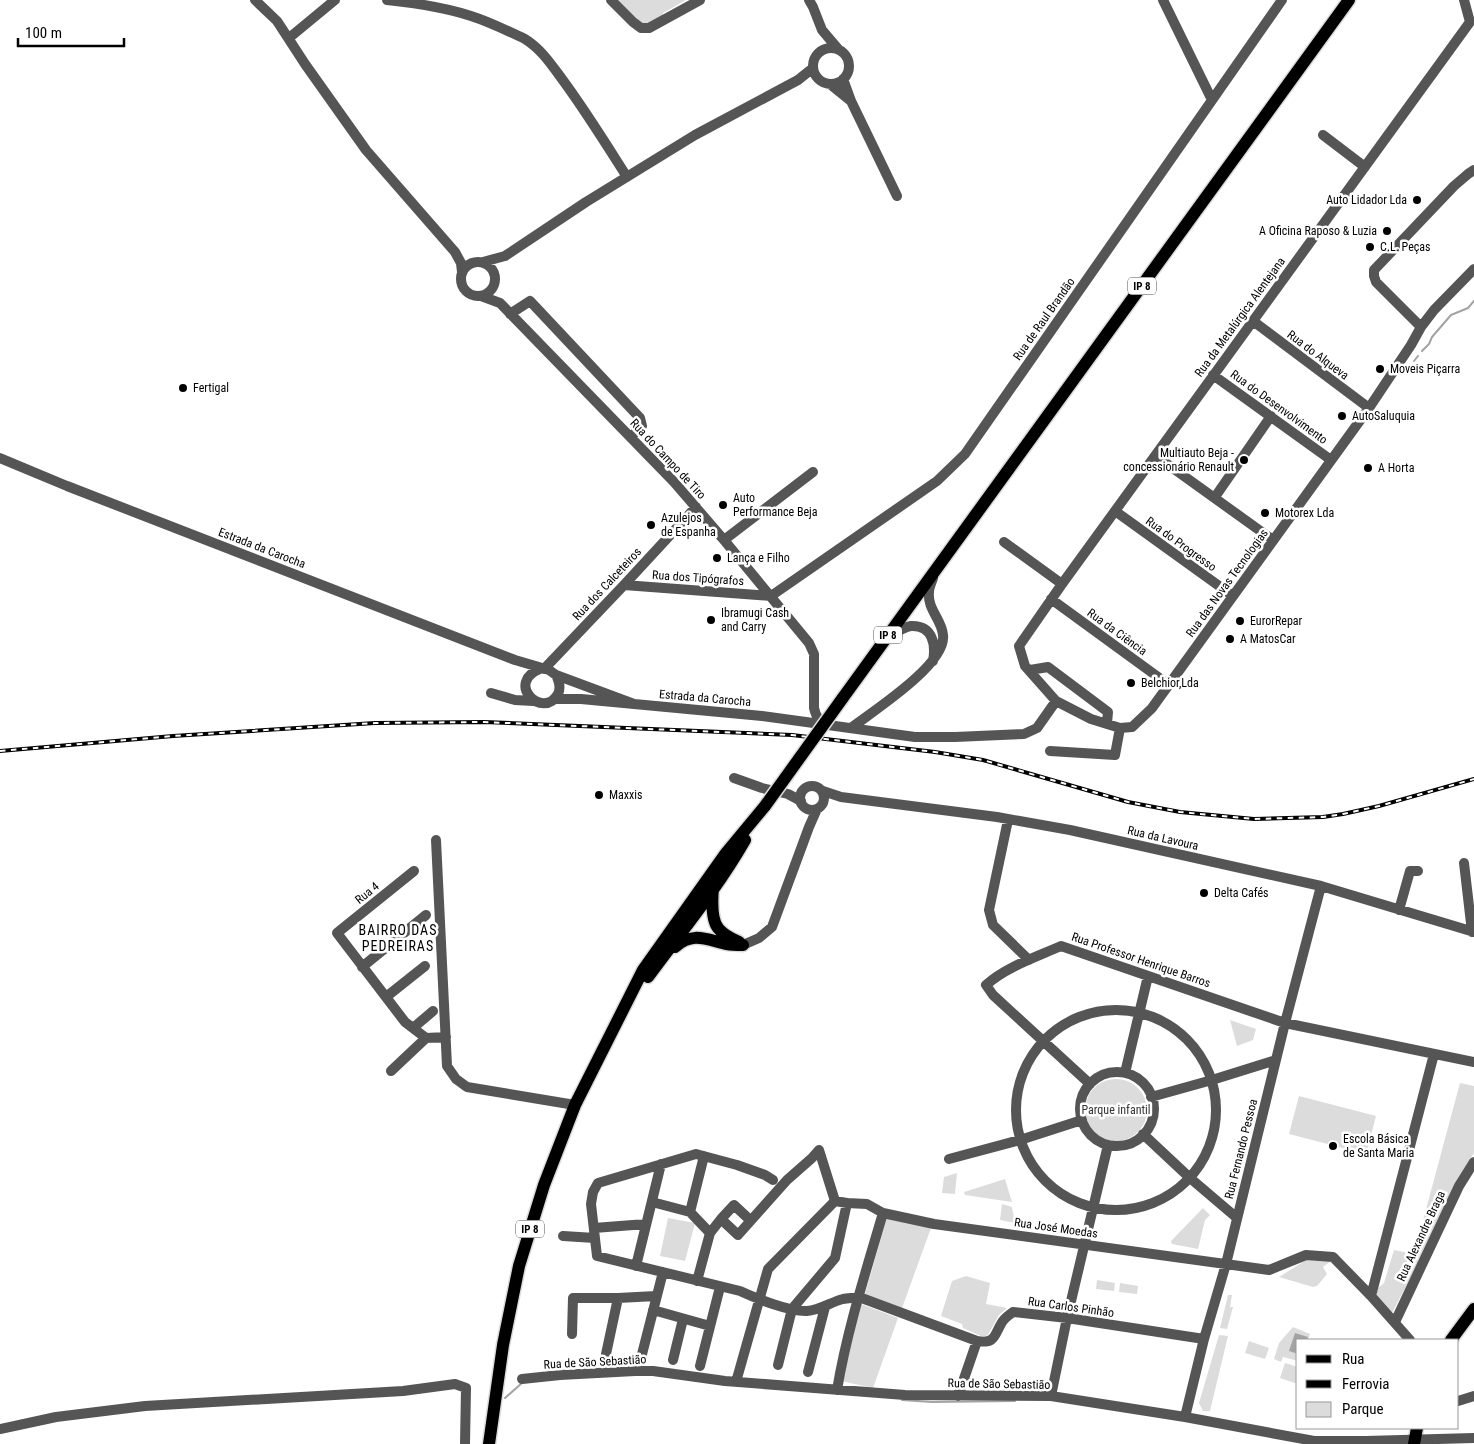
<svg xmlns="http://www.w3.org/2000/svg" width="1474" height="1444" viewBox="0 0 1474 1444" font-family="'Roboto Condensed',sans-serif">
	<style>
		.green { fill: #dcdcdc }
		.water { fill: #a3a3a3 }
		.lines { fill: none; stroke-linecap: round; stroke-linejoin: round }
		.stream { stroke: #a3a3a3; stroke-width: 2 }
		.major-casing { stroke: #dbdbdb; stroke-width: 15 }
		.minor { stroke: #555; stroke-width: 10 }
		.major { stroke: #000; stroke-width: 12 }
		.rail-casing { stroke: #000; stroke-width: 4 }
		.rail { stroke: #fff; stroke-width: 2; stroke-dasharray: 5.5; stroke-linecap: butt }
		.major-bridge-casing { stroke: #dbdbdb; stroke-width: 15; stroke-linecap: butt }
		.major-bridge { stroke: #000; stroke-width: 12 }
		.poi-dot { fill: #000; stroke: #fff; stroke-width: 2 }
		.labels { text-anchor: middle; stroke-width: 5; stroke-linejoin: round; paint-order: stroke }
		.shield { fill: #fff; stroke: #4c4c4c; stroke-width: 1 }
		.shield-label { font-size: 11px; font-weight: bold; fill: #000 }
		.poi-label { font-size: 12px; fill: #000; stroke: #fff; text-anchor: start }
		.street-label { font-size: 12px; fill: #000; stroke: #fff }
		.park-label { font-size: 12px; fill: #333; stroke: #fff }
		.neighbourhood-label { font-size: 14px; letter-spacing: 1px; fill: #000; stroke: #fff }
	</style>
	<rect width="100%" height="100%" fill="#fff"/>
	<!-- green -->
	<path class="green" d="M618 0H686L663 13V16L646 25 635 20 636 18Z
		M1230 1020 1256 1029 1253 1040 1237 1046Z
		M1085 1110a31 31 0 1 1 62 0a31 31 0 1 1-62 0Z
		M1460 1083 1474 1086V1153L1455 1184 1415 1269 1392 1313 1376 1297 1378 1288 1384 1283 1394 1250 1414 1254Z
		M1299 1096 1376 1116 1366 1154 1289 1134Z
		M957 1173 955 1194 942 1193 944 1177Z
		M1005 1179 1012 1202 965 1195 964 1192Z
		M1002 1204 1012 1207 1015 1223 1000 1220Z
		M1203 1208 1210 1215 1205 1220 1198 1249 1172 1244 1171 1241Z
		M887 1217 931 1228 902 1308 865 1294Z
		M668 1218 695 1223 685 1261 660 1256Z
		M1308 1259 1331 1261 1323 1267 1327 1274 1317 1286 1313 1287 1279 1277Z
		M966 1276 990 1283 986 1304 1007 1308 999 1315 988 1335 983 1337 963 1328 962 1324 941 1316 952 1281Z
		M1097 1280 1115 1283 1114 1291 1096 1289Z
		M1120 1283 1138 1286 1137 1294 1119 1292Z
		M1228 1295H1232L1230 1307H1233L1227 1329 1220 1328Z
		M861 1304 898 1318 873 1388 841 1381Z
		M1293 1327 1310 1334 1308 1340H1298V1361L1283 1357 1281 1362 1274 1359 1279 1343Z
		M1219 1335 1228 1336 1210 1411H1203L1199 1403Z
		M1249 1341 1269 1348 1265 1359 1245 1353Z
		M1285 1363 1298 1367V1384L1280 1378Z"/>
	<!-- water -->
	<path class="water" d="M1295 1333 1308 1337 1307 1340H1298V1354L1289 1351Z"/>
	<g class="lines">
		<!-- stream -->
		<path class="stream" d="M1422 351 1429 344 1432 337 1451 315 1468 308 1474 301
			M1414 361 1418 356
			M505 1398 522 1383
			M902 1400 932 1402 1015 1401"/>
		<!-- major casing -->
		<g class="major-casing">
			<path id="major" d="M842 699 1349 0
				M713 887C712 899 711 919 718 928 723 935 732 939 739 942
				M675 947C693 931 707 940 727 944 732 945 738 945 743 945
				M648 977C681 932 717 889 745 840
				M1451 1340 1474 1309
				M489 1444 503 1345 519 1266 544 1185 575 1105 643 970 726 853 765 806
				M1414 1444 1417 1428"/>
		</g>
		<!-- minor -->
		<path class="minor" d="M255 0 277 21 305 64 366 150 455 252 461 263 462 272
			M387 0C415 3 444 7 471 16 490 22 508 31 525 39 541 49 551 64 562 79 585 110 606 144 627 177
			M611 0 633 22 641 28H649L700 0
			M809 0 813 7 822 30 839 50
			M1163 0 1212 100
			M1464 0 1470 22 1062 584 1019 646 1025 666 1056 701 1091 719 1120 728 1132 727 1152 708 1369 408 1411 345 1421 327 1434 310 1474 269
			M289 38 335 0
			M813 66a18 18 0 1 1 36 0a18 18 0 1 1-36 0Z
			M830 84 851 101 843 79
			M851 101 897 196
			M1323 135 1365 167
			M461 279a17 17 0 1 1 34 0a17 17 0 1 1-34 0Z
			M483 262 505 256 586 202 695 135 798 80 813 68
			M481 296 500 303 674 482 724 540 809 643 814 654V708C816 717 819 720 827 725
			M510 314 530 301 640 418 642 426 631 437
			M1253 321 1369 408
			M1421 327 1376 282 1374 276V270L1454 186 1468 174 1474 170
			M1213 375 1331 460
			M1156 456 1273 540
			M0 458 67 486 515 660 549 670 556 675 634 704
			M1215 497 1271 416
			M1115 511 1233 596
			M724 540 813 472
			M1004 542 1062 584
			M624 585 771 596
			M771 596 937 481 965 454 1282 0
			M1051 599 1169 685
			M889 636C896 632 904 627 911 626 933 625 936 645 933 661
			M542 668C503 682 543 721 558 694 561 688 559 681 556 675
			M544 669 624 585 696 507
			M1030 670 1048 667 1108 712 1107 723
			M491 693 515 700 533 701
			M554 699H581L762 716 915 737H955L1024 734 1037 728 1056 701
			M851 728C873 711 947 664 943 635 942 620 927 609 929 592 929 587 932 582 933 578
			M1050 751 1115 755 1120 728
			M734 778 762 788 788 794 801 801
			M800 798a12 12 0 1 1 24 0a12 12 0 1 1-24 0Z
			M823 791 841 797 997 817 1070 830 1321 886 1474 932
			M1008 820 989 910 993 925 1029 960
			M436 840 447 1066 456 1079 467 1087 575 1105
			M1464 863 1472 932
			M414 871 337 933 405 1022 426 1038 446 1037
			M1399 910 1410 871H1418
			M743 945 759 938 772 927 809 827 817 809
			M362 967 426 915
			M386 997 425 966
			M1016 1110a100 100 0 1 1 200 0a100 100 0 1 1-200 0Z
			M413 1028 433 1011
			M391 1071 426 1038
			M1080 1109a37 37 0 1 1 74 0a37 37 0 1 1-74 0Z
			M1125 1073 1148 976
			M1090 1084 993 995 986 985C1006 967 1036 957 1061 946L1285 1023 1474 1062
			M1151 1097 1212 1080 1276 1060
			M1143 1134 1190 1178 1237 1218
			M949 1159 1020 1140 1082 1120
			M773 1180 765 1175 737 1165 696 1154 598 1183 593 1192 591 1204 597 1256 740 1291C755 1298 790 1312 807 1311 820 1310 831 1302 843 1299 848 1298 854 1298 859 1297L977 1341C995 1344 994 1336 1001 1324 1003 1319 1009 1315 1013 1312L1067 1318 1204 1339
			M835 1201 847 1203 867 1204 883 1213 934 1224 1269 1270 1306 1255 1333 1257 1371 1296 1410 1340
			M652 1202 690 1212 710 1233
			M690 1212 704 1156
			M721 1219 734 1205 750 1220
			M594 1228 646 1224
			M563 1236 595 1238
			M636 1266 661 1164
			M697 1281 710 1233 721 1219 738 1235 787 1180 812 1158 819 1150 835 1201
			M1371 1296 1434 1054
			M653 1310 710 1326
			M1395 1322 1459 1186 1474 1162
			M572 1334 573 1298H618L656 1296
			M606 1354 618 1298
			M673 1360 683 1319
			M640 1362 663 1272
			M778 1365 792 1309 835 1258 847 1203
			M700 1366 720 1287
			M808 1372 825 1307
			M522 1379 560 1375 635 1371H653L725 1381 905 1395 1051 1396 1185 1417 1314 1441H1366L1474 1438
			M736 1382 768 1269 835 1201
			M837 1390C847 1330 866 1271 883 1213
			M958 1396 977 1341
			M1051 1396 1067 1318 1108 1145
			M1458 1401 1474 1396
			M1185 1417 1204 1339 1226 1264 1285 1023 1321 886
			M0 1429 56 1417 145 1406 403 1391 455 1384 466 1388 465 1444"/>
		<!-- major -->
		<use href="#major" class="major"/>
		<!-- rail casing -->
		<g class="rail-casing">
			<path id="rail" d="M0 751 173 736 375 723 484 722 792 735 935 752 983 760 1128 802 1180 812 1254 819 1323 817 1343 814 1379 806 1474 779"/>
		</g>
		<!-- rail -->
		<use href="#rail" class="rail"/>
		<!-- major-bridge casing -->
		<g class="major-bridge-casing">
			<path id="major-bridge" d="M765 806 842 699"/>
		</g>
		<!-- major-bridge -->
		<use href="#major-bridge" class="major-bridge"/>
	</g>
	<!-- markers -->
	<g class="poi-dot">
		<circle cx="1417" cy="200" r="5"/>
		<circle cx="1387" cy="231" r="5"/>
		<circle cx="1370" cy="247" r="5"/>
		<circle cx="1380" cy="369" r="5"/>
		<circle cx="183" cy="388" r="5"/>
		<circle cx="1342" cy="416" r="5"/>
		<circle cx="1244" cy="460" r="5"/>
		<circle cx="1368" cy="468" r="5"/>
		<circle cx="723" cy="505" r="5"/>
		<circle cx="1265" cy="513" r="5"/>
		<circle cx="651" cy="525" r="5"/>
		<circle cx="717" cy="558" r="5"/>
		<circle cx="711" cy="620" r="5"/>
		<circle cx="1240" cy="621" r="5"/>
		<circle cx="1230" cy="639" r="5"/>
		<circle cx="1131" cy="683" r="5"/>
		<circle cx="599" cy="795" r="5"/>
		<circle cx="1204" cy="893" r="5"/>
		<circle cx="1333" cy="1146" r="5"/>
	</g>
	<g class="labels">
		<!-- shield labels -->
		<g class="shield">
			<rect x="1128" y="277.5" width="28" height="17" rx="4"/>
			<rect x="874" y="626.5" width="28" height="17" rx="4"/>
			<rect x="516" y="1220.5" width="28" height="17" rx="4"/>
		</g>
		<g class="shield-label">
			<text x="1142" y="290">IP 8</text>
			<text x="888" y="639">IP 8</text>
			<text x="530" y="1233">IP 8</text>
		</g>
		<!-- poi labels -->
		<g class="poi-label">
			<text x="1407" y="204" text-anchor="end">Auto Lidador Lda</text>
			<text x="1377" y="235" text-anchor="end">A Oficina Raposo &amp; Luzia</text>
			<text x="1380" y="251">C.L. Peças</text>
			<text x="1390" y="373">Moveis Piçarra</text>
			<text x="193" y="392">Fertigal</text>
			<text x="1352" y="420">AutoSaluquia</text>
			<text x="1234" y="457" text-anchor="end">Multiauto Beja -<tspan x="1234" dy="14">concessionário Renault</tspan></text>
			<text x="1378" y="472">A Horta</text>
			<text x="733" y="502">Auto<tspan x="733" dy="14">Performance Beja</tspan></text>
			<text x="1275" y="517">Motorex Lda</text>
			<text x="661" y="522">Azulejos<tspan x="661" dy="14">de Espanha</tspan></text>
			<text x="727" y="562">Lança e Filho</text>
			<text x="721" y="617">Ibramugi Cash<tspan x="721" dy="14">and Carry</tspan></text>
			<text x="1250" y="625">EurorRepar</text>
			<text x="1240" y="643">A MatosCar</text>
			<text x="1141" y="687">Belchior,Lda</text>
			<text x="609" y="799">Maxxis</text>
			<text x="1214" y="897">Delta Cafés</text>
			<text x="1343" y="1143">Escola Básica<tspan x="1343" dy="14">de Santa Maria</tspan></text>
		</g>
		<!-- street labels -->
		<g class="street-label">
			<text transform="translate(1240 317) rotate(-54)" y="4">Rua da Metalúrgica Alentejana</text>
			<text transform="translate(1044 319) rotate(-55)" y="4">Rua de Raul Brandão</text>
			<text transform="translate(1318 355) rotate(37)" y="4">Rua do Alqueva</text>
			<text transform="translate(1279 407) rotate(36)" y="4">Rua do Desenvolvimento</text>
			<text transform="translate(668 459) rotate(47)" y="4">Rua do Campo de Tiro</text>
			<text transform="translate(1181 544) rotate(36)" y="4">Rua do Progresso</text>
			<text transform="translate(262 548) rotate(21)" y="4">Estrada da Carocha</text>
			<text transform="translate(698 578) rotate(4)" y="4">Rua dos Tipógrafos</text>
			<text transform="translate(1227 583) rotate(-54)" y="4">Rua das Novas Tecnologias</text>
			<text transform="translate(607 584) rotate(-47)" y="4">Rua dos Calceteiros</text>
			<text transform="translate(1117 632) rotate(36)" y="4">Rua da Ciência</text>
			<text transform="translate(705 698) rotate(5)" y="4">Estrada da Carocha</text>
			<text transform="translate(1163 838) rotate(13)" y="4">Rua da Lavoura</text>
			<text transform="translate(367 893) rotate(-39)" y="4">Rua 4</text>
			<text transform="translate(1141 960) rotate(19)" y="4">Rua Professor Henrique Barros</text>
			<text transform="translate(1241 1149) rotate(-76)" y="4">Rua Fernando Pessoa</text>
			<text transform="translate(1056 1228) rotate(8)" y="4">Rua José Moedas</text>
			<text transform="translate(1421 1236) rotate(-65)" y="4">Rua Alexandre Braga</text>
			<text transform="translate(1071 1307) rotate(8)" y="4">Rua Carlos Pinhão</text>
			<text transform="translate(595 1362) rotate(-3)" y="4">Rua de São Sebastião</text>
			<text transform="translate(999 1384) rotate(1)" y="4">Rua de São Sebastião</text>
		</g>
		<!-- park labels -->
		<g class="park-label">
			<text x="1116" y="1114">Parque infantil</text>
		</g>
		<!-- neighbourhood labels -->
		<g class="neighbourhood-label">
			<text x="398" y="935">BAIRRO DAS<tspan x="398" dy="16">PEDREIRAS</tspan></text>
		</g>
	</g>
	<!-- legend -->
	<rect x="1296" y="1339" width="162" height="90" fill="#ffffff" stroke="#999999"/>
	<rect x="1306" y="1355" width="25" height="8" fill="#000000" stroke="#999999"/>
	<text x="1342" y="1364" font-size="15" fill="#000000">Rua</text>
	<rect x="1306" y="1380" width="25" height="8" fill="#000000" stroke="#999999"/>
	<text x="1342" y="1389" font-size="15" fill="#000000">Ferrovia</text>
	<rect x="1306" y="1402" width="25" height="15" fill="#dcdcdc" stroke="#999999"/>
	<text x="1342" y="1414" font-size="15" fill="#000000">Parque</text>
	<!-- scale -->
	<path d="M18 38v8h106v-8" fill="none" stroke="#000000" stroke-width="2.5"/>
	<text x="25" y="38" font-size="15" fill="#000000" stroke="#ffffff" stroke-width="4" paint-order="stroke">100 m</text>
</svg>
